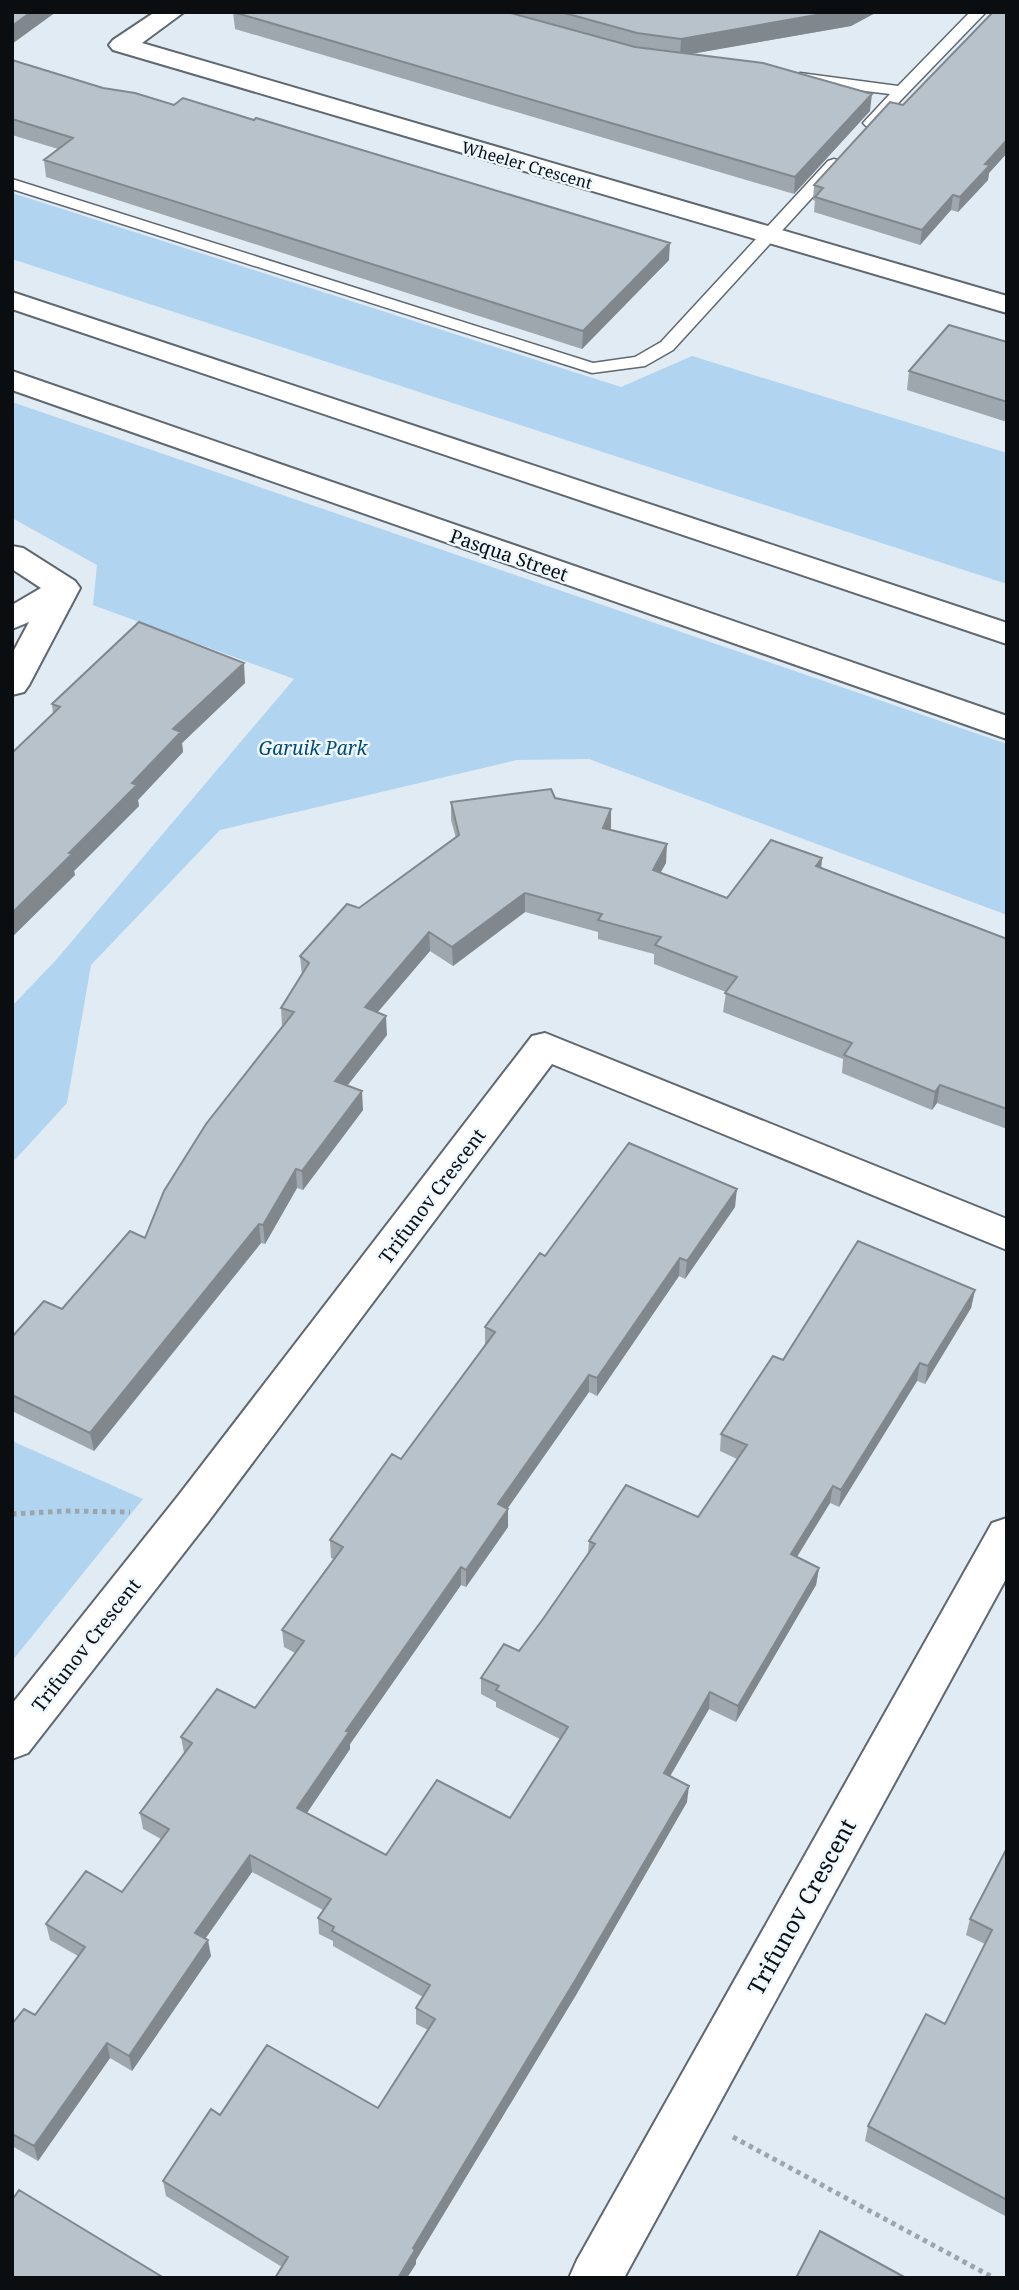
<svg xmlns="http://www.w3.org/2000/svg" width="1019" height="2290" viewBox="0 0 1019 2290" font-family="'Noto Serif',serif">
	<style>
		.green { fill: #b1d4f1 }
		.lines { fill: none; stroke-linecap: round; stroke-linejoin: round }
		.lane-casing { stroke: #5f6870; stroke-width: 3 }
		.street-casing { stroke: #5f6870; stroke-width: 4 }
		.secondary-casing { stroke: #5f6870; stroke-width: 4 }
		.path { stroke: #9ca5ac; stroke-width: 5; stroke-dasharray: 4.5 4.5; stroke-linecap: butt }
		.lane { fill: #fff; fill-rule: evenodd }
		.street { fill: #fff; fill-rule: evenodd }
		.secondary { fill: #fff; fill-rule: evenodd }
		.wall { fill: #9ea7ae }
		.shaded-wall { fill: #81888d }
		.building { fill: #b8c2ca; stroke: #81888d; stroke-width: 2 }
		.labels { text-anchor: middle; stroke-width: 5; stroke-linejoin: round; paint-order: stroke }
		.far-street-label { font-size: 16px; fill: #0a0e11; stroke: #eff8ff }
		.street-label { font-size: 19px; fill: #0a0e11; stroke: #eff8ff }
		.park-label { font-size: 19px; font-style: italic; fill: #034b75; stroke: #eff8ff }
		.near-street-label { font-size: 23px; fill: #0a0e11; stroke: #eff8ff }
	</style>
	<rect width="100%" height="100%" fill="#e0ebf4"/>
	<!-- green -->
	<path class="green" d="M12 193 621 387 692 356 1007 453V584L12 259Z
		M12 402 1007 744V915L589 759 517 760 220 830 91 965 67 1103 12 1163V1006L56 960 294 679 93 605 97 565 12 518Z
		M12 1441 143 1499 12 1661Z"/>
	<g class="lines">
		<!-- lane casing -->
		<g class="lane-casing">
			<path id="lane" d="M970 12H986L876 126H866L863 123 890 94 800 83 792 78 800 73 898 86Z
				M834 159 840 161 842 164 840 167 673 350 645 366 592 373 12 189V179L593 363 635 357 661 342 828 161Z"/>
		</g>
		<!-- street casing -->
		<g class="street-casing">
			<path id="street" d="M155 12H184L142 43 1007 296V313L113 50 109 45 113 40Z
				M12 546 23 548 75 581 80 588 29 685 24 692 12 695V654L29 622 12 629V605L41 588 12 569Z
				M545 1033 1007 1219V1250L552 1064 208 1522 28 1753 12 1759V1704L178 1496 532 1036Z
				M1007 1518V1577L624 2278H569L577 2260 992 1523Z"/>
		</g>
		<!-- secondary casing -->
		<g class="secondary-casing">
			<path id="secondary" d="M12 292 1007 623V644L12 309Z
				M12 371 1007 716V739L12 390Z"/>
		</g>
		<!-- path -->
		<path class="path" d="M12 1514 65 1511 130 1512
			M733 2137 994 2278"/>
		<!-- lane -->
		<use href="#lane" class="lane"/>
		<!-- street -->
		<use href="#street" class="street"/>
		<!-- secondary -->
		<use href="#secondary" class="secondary"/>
	</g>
	<!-- wall -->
	<path class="wall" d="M233 12H877L851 26 689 54 870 111 794 194 235 29Z
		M1007 12V153L989 173 988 180 958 212 951 210 920 245 814 212 815 201 813 200 814 185Z
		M12 60 669 260 582 349 46 177 44 160 58 149 12 135Z
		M1007 342V422L907 390 909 371Z
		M245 683 182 743 183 752 138 800 139 806 74 871 75 875 12 937V753L53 714 52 704Z
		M555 798 611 809 610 829 666 863 660 873 727 898 822 858 821 868 1007 939V1129L937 1103 932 1110 842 1073 843 1059 723 1012 726 992 654 964V954L598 939V932L525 912 453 966 430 951 377 1012 387 1035 347 1086 363 1110 303 1190 297 1188 265 1244 261 1243 94 1451 12 1411V1337L62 1309 145 1238 282 1027 281 1008 302 975 300 956 359 908 456 838 451 820V802Z
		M735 1207 685 1279 679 1276 597 1396 589 1392 507 1509 508 1527 466 1587 461 1585 350 1744V1749L306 1813 386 1855 510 1818 560 1739 496 1707V1702L481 1694V1678L519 1651 543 1619 588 1553 589 1541 698 1517 737 1459 720 1451 721 1434 783 1360 975 1290 971 1308 925 1384 917 1381 839 1507 830 1503 797 1557 819 1568 816 1585 736 1722 709 1709 670 1776 687 1802 576 1995 416 2260V2264L282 2267 166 2196 163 2181 220 2115 378 2108 428 2030 416 2024V2008L423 1997 333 1946V1941L319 1934 318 1918 323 1910 252 1872 205 1939 211 1956 132 2071 110 2058 38 2161 12 2146V2024L35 2015 78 1956 50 1940 46 1924 122 1892 161 1839 143 1829 140 1813 184 1753 181 1737 255 1708 295 1653 284 1647 282 1630 334 1559 331 1558 330 1540 401 1459 485 1346V1327L545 1256Z
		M1007 1848V2217L865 2141 868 2126 945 2024 985 1944 966 1935 970 1919Z"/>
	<!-- shaded-wall -->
	<path class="shaded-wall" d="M31 12H56L12 44V26Z
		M833 12H877L851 26 680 56 681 39Z
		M872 94 870 111 794 194 795 177Z
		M1007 140V153L989 173 988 180 958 212 960 197 985 164Z
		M953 195 951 210 920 245 922 230Z
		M670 243 669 260 582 349 583 331Z
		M244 663 245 683 182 743 183 752 138 800 139 806 74 871 75 875 12 937V913L69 853 132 783 173 729Z
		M611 809V828L603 846V828Z
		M667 844 666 863 652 888 653 870Z
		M822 858 820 877 816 866Z
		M525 893V912L453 966 452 947Z
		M429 932 430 951 366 1026 365 1007Z
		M386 1016 387 1035 336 1100 335 1081Z
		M940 1085 937 1103 932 1110 935 1092Z
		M362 1091 363 1110 303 1190 302 1171Z
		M296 1169 297 1188 265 1244 263 1225Z
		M737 1189 735 1207 685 1279 687 1261Z
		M259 1224 261 1243 94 1451 90 1433Z
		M680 1258 679 1276 597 1396V1378Z
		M975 1290 971 1308 925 1384 928 1366Z
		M920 1363 917 1381 839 1507 841 1490Z
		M589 1375V1392L498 1522V1504Z
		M833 1486 830 1503 788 1571 791 1554Z
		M508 1509V1527L466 1587V1570Z
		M461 1567V1585L350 1744V1749L299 1825 297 1808 346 1731Z
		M819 1568 816 1585 736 1722 738 1706Z
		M710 1692 709 1709 662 1790 664 1773Z
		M689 1786 687 1802 576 1995 416 2260V2264L407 2278H398L413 2248Z
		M250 1855 252 1872 198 1949 195 1933Z
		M208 1940 211 1956 132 2071 129 2056Z
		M107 2043 110 2058 38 2161 34 2146Z"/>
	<!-- building -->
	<path class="building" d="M12 12H31L12 26Z
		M233 12H507L635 47 763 63 872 94 795 177Z
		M561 12H833L681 39 637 33Z
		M993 12H1007V140L985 164 990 165 960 197 953 195 922 230 815 197 823 188 814 185 890 102 903 105Z
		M12 60 103 88 135 93 174 105 183 98 254 120 256 118 670 243 583 331 44 160 73 138 12 119Z
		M949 325 1007 342V402L909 371Z
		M139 622 244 663 173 729 181 732 132 783 137 785 69 853 72 854 12 913V753L60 707 52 704Z
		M551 789 555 798 611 809 603 828 667 844 653 870 727 898 771 840 822 858 816 866 1007 939V1109L940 1085 935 1092 844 1055 852 1043 725 993 737 977 655 945 661 937 598 920 602 914 525 893 452 947 429 932 365 1007 386 1016 335 1081 362 1091 302 1171 296 1169 263 1225 259 1224 90 1433 12 1395V1337L44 1301 62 1309 130 1231 145 1238 164 1191 206 1124 294 1012 281 1008 309 963 300 956 347 904 359 908 459 835 451 802Z
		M629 1143 737 1189 687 1261 680 1258 597 1378 589 1375 498 1504 508 1509 466 1570 461 1567 346 1731 349 1732 297 1808 386 1855 437 1780 510 1818 568 1727 496 1690 499 1686 481 1678 504 1644 519 1651 543 1619 595 1544 589 1541 626 1485 698 1517 747 1445 721 1434 773 1356 783 1360 858 1241 975 1290 928 1366 920 1363 841 1490 833 1486 791 1554 819 1568 738 1706 710 1692 664 1773 689 1786 576 1979 413 2248 415 2250 398 2278H275L288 2257 163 2181 211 2109 220 2115 267 2045 378 2108 435 2019 416 2008 430 1985 332 1931 334 1927 318 1918 331 1899 250 1855 195 1933 208 1940 129 2056 107 2043 34 2146 12 2134V2024L24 2009 35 2015 85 1947 46 1924 86 1871 122 1892 169 1829 140 1813 192 1743 181 1737 217 1689 255 1708 304 1641 282 1630 343 1547 330 1540 392 1454 401 1459 495 1332 485 1327 540 1253 545 1256Z
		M1007 1848V2200L868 2126 926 2014 945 2024 992 1930 970 1919Z
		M19 2190 164 2278H12V2200Z
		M820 2231 906 2278H796Z"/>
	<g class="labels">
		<!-- far-street labels -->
		<g class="far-street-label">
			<text transform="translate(527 165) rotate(16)" y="6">Wheeler Crescent</text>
		</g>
		<!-- street labels -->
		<g class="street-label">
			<text transform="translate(509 555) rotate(19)" y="7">Pasqua Street</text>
			<text transform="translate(432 1196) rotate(-53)" y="7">Trifunov Crescent</text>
			<text transform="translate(86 1645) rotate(-52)" y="7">Trifunov Crescent</text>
		</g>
		<!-- park labels -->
		<g class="park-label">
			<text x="313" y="755">Garuik Park</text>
		</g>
		<!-- near-street labels -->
		<g class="near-street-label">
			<text transform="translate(802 1907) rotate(-61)" y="8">Trifunov Crescent</text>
		</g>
	</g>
	<!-- border -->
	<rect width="1019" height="2290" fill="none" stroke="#0a0e11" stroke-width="28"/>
</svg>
